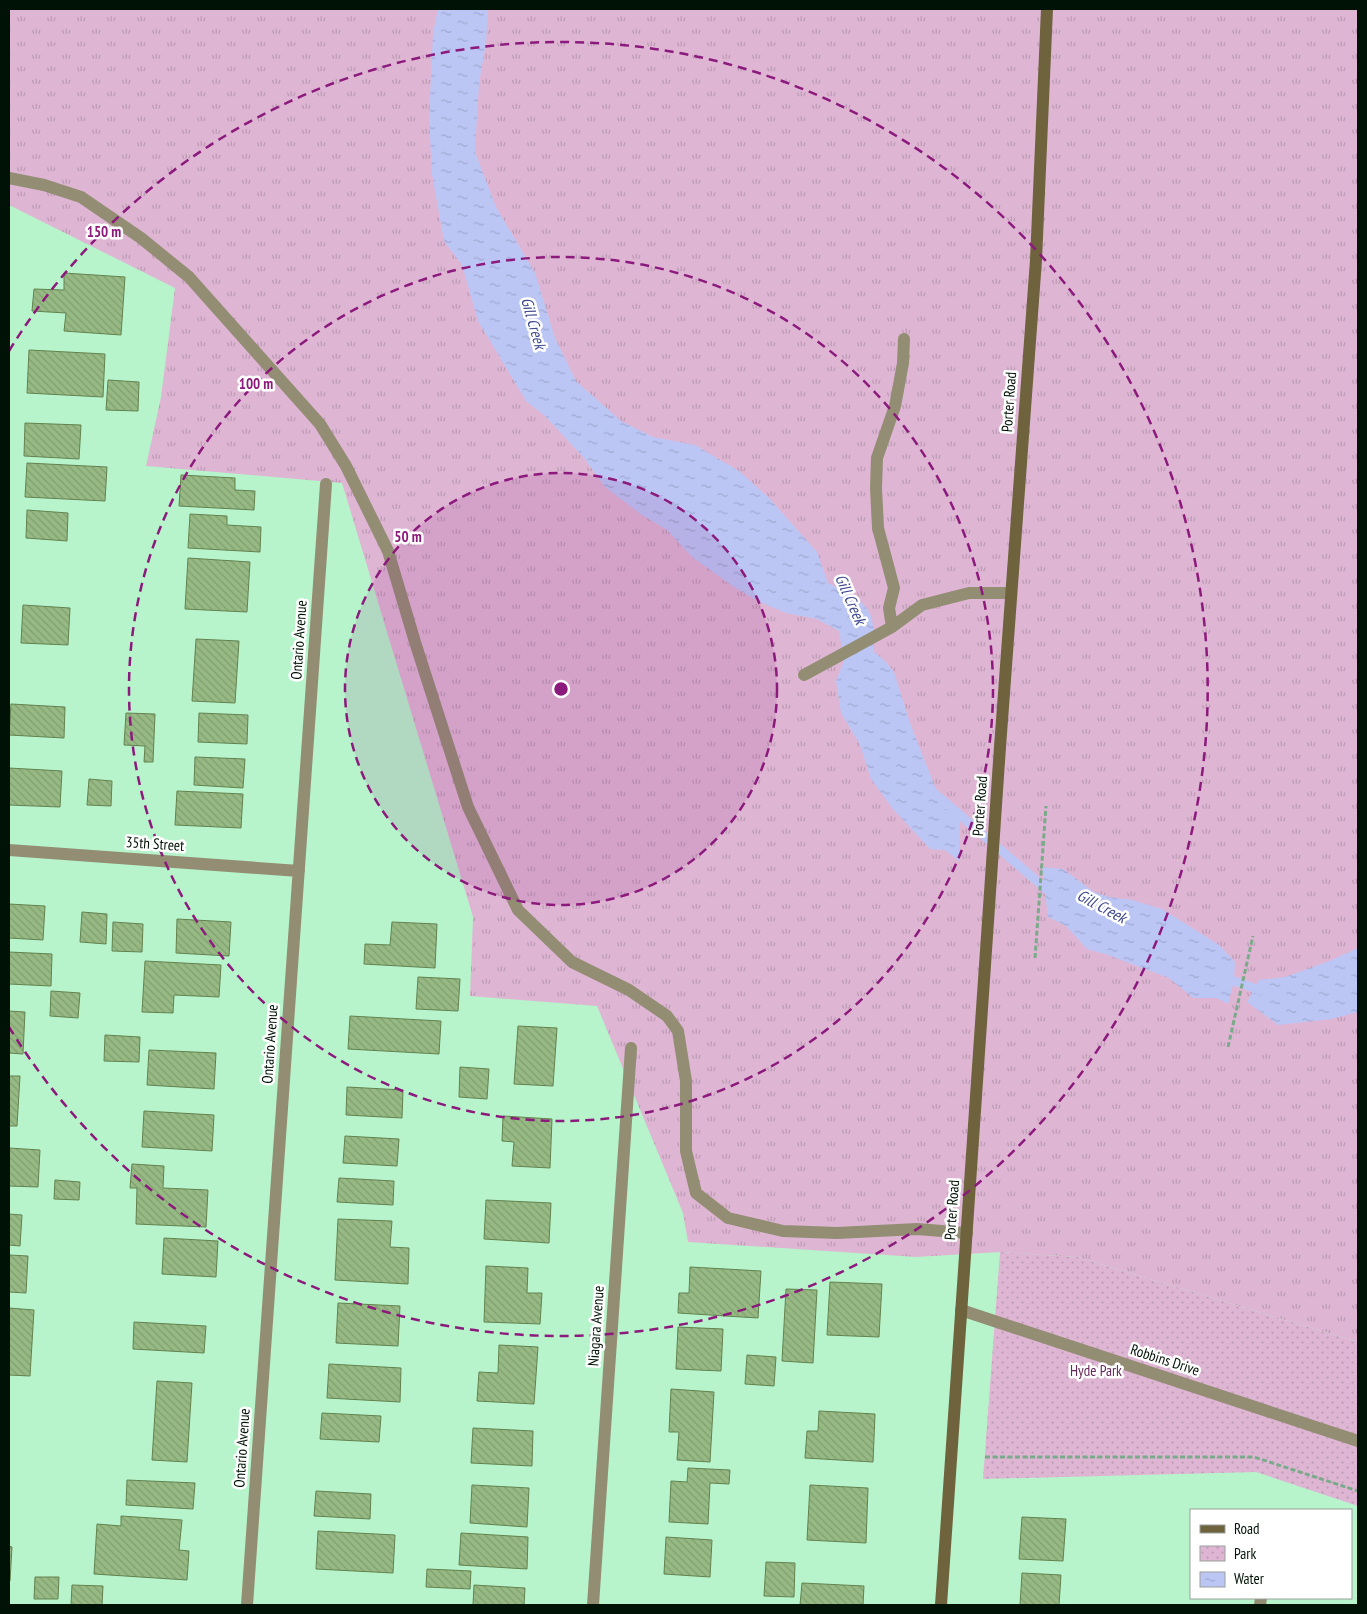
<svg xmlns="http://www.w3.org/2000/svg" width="1367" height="1614" viewBox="0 0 1367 1614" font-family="'PT Sans Narrow',sans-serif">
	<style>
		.grass { fill: url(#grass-tufts) }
		.park { fill: url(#park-dots) }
		.water { fill: url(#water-ripples) }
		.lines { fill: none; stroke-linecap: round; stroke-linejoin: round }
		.stream { stroke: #bcc6f5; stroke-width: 9 }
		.building { fill: url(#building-back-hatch); stroke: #62824f }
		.path { stroke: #7baa8a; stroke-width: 3; stroke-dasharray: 5 2.5; stroke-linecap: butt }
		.lane { stroke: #938d73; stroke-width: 12 }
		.street { stroke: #938d73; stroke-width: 12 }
		.secondary { stroke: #6e633d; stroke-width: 12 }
		.ring { fill: none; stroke: #8c1a7c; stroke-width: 2.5; stroke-dasharray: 9 6 }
		.labels { text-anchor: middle; stroke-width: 5; stroke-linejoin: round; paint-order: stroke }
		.street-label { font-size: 15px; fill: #001205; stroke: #fff }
		.park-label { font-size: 15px; fill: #68295c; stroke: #fff }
		.water-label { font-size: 16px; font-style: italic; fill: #404a8f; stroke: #fff }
		.centre { fill: #8c1a7c; stroke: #fff; stroke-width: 2.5 }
		.ring-label { font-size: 15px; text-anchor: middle; font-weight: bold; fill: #8c1a7c; stroke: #fff; stroke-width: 5; stroke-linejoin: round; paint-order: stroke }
	</style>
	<defs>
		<pattern id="grass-tufts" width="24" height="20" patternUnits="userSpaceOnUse" patternTransform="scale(1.25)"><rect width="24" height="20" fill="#deb6d4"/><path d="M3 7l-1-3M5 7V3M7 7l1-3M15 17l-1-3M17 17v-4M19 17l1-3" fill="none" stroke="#bd9bb4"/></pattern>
		<pattern id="park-dots" width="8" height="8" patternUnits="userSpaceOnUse" patternTransform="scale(1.25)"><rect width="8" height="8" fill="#deb6d4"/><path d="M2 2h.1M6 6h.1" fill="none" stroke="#bd9bb4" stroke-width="1.8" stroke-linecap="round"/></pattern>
		<pattern id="water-ripples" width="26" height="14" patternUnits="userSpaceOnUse" patternTransform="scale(1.25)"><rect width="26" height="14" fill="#bcc6f5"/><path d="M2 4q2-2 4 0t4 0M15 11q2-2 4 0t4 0" fill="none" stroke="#a0a9d1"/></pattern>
		<pattern id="building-back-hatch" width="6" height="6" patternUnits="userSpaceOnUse" patternTransform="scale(1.25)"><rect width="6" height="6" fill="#97ba84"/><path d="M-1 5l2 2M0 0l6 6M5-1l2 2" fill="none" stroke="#809f70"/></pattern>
	</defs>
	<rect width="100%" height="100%" fill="#b7f4cb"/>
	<!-- grass -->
	<path class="grass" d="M9 9H1358V1342L1077 1257 1000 1252 916 1257 688 1242 683 1213 597 1006 470 996 473 917 342 483 146 466 161 397 175 288 9 205Z"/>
	<!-- park -->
	<path class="park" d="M1000 1252 1077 1257 1358 1342V1506L1256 1472 983 1479Z"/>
	<!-- water -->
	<path class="water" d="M438 9H488L486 43 479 83 475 152 496 207 535 273 555 338 576 381 621 421 653 437 695 445 739 471 769 498 817 552 828 583C842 590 868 601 872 619 874 629 873 641 873 651L886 662 894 672 910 723 939 797 960 815 959 861 945 850 930 849 892 808 871 779 860 745 841 713 836 681 844 661 839 631 817 619 786 613 758 601 734 587 692 557 667 530 642 515 605 487 584 458 545 416 526 401 478 321 462 265 444 241 432 174 429 118 433 33Z
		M1042 867 1063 869 1094 892 1109 897 1132 900 1162 909 1219 945 1235 962 1234 981 1228 1004 1217 998H1193L1169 978 1108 955 1087 949 1066 926 1048 917Z
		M1358 948V1012L1331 1019 1278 1025 1247 1002 1259 980 1285 977 1327 962Z"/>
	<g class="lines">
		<!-- stream -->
		<path class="stream" d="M933 792 1052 894
			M1223 977 1265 992"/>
	</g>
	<!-- building -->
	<path class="building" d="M64 273 125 277 121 335 64 331 66 313 32 311 34 289 64 290Z
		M29 350 105 354 103 397 27 393Z
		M108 380 139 382 138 411 106 410Z
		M25 423 81 425 79 459 24 456Z
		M27 463 107 467 105 501 25 497Z
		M181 475 235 478V490L255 491 254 510 179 506Z
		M27 510 68 513 67 541 26 538Z
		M190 514 227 516V525L261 527 260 552 188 548Z
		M188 558 250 562 247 612 185 609Z
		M23 605 70 608 68 645 21 643Z
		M196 639 239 641 235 703 192 701Z
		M11 704 65 707 64 738 9 735Z
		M126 713 155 714 153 762H144L145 746 124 745Z
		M199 713 248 715 247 744 198 742Z
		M195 757 245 759 243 788 194 785Z
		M9 768 62 771 60 807 9 805Z
		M89 779 112 781 111 806 87 805Z
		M177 791 243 794 241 828 175 825Z
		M9 904 45 906 43 940 9 938Z
		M82 912 107 914 106 944 80 942Z
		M177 919 231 922 229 956 176 953Z
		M113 922 143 924 142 952 112 951Z
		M392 922 437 924 435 968 364 964 365 944 390 945Z
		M9 952 52 954 51 986 9 984Z
		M145 961 221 965 219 997 174 995 173 1013 142 1012Z
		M418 977 460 979 458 1011 416 1009Z
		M51 991 80 993 78 1018 50 1016Z
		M9 1011 25 1012 23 1054 9 1053Z
		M350 1016 441 1021 439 1054 348 1049Z
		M518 1026 557 1028 553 1086 514 1084Z
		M105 1035 140 1037 139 1062 104 1061Z
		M149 1050 216 1053 214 1089 147 1085Z
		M460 1067 489 1069 487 1099 459 1097Z
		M9 1076H20L17 1126H9Z
		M347 1087 403 1090 402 1118 346 1115Z
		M144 1111 214 1115 212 1151 142 1147Z
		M503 1116 552 1119 550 1168 512 1166 514 1142 502 1141Z
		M345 1136 399 1139 397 1166 343 1163Z
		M9 1148 40 1150 38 1187 9 1186Z
		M132 1164 164 1166 163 1188 208 1190 206 1227 136 1224 137 1188H130Z
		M339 1178 394 1181 393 1205 337 1202Z
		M55 1180 80 1182 79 1200 54 1199Z
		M486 1200 551 1203 549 1243 484 1239Z
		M9 1214 22 1215 20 1246 9 1245Z
		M338 1219 392 1221 390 1247 409 1248 408 1284 335 1280Z
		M164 1238 218 1241 216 1277 162 1274Z
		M9 1255 28 1256 26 1293 9 1292Z
		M486 1266 528 1268 527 1293H542L540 1324 484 1322Z
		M690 1267 761 1271 758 1318 678 1313 679 1293H689Z
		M830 1282 882 1284 879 1337 827 1335Z
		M786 1289 817 1290 813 1363 782 1361Z
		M338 1303 400 1306 398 1346 336 1343Z
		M9 1308 34 1310 30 1376 9 1375Z
		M134 1322 206 1326 204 1353 133 1349Z
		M678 1327 723 1329 721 1371 676 1369Z
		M499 1345 538 1347 534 1404 477 1401 479 1372 498 1373Z
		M747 1355 776 1357 774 1386 745 1384Z
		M329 1364 401 1368 400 1402 327 1398Z
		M157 1381 192 1383 187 1462 152 1460Z
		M671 1389 714 1392 710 1462 677 1460 679 1432H669Z
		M819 1411 875 1414 873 1462 805 1458 807 1431H818Z
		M322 1413 381 1416 379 1442 320 1439Z
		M473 1428 533 1431 532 1466 471 1463Z
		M688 1468 730 1470 729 1484 710 1483 708 1524 669 1522 671 1481 687 1482Z
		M127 1480 195 1483 193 1509 126 1505Z
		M472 1485 529 1488 527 1527 470 1523Z
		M810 1485 868 1488 866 1543 807 1540Z
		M316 1491 371 1494 370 1519 314 1516Z
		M121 1516 182 1520 179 1550 189 1551 187 1580 94 1574 97 1524 121 1526Z
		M1022 1517 1066 1519 1063 1561 1019 1559Z
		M318 1531 395 1535 393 1573 316 1569Z
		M461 1533 528 1537 527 1569 459 1565Z
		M666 1537 712 1540 710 1577 664 1574Z
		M9 1546 12 1547 10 1581H9Z
		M766 1562 795 1563 794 1597 764 1596Z
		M427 1569 471 1571 470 1589 426 1587Z
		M1022 1573 1061 1575 1059 1605H1020Z
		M35 1577H59L58 1599H34Z
		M802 1583 864 1586 863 1605H800Z
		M72 1585 103 1586 102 1605H71Z
		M474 1585 525 1588 524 1605H473Z"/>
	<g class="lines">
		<!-- path -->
		<path class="path" d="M1035 958 1046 806
			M1228 1047 1253 936
			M985 1457H1254L1358 1491"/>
		<!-- lane -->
		<path class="lane" d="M9 178 44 185 81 197 141 238 189 277 320 424 346 466 388 551 415 642 468 807 518 910 572 962 629 990 667 1016 678 1031 686 1081V1151L696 1193 728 1218 783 1231 837 1233 917 1229 967 1233
			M892 627 889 608 894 588 878 528 876 488 877 458 895 406 903 363 904 339
			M804 675 892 627 922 605 969 593H1011"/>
		<!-- street -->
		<path class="street" d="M9 850 299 871
			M961 1310 1358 1441
			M247 1605 326 484
			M593 1605 631 1048
			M1260 1605 1261 1598"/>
		<!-- secondary -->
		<path class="secondary" d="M941 1605 1000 747 1036 260 1047 9"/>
	</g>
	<!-- distance rings -->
	<circle cx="561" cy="689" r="216" fill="#8c1a7c" fill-opacity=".12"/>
	<g class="ring">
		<circle cx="561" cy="689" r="216"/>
		<circle cx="561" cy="689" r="432"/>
		<path d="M9 351A647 647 0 1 1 9 1027"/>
	</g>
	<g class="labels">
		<!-- street labels -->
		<g class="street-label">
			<text transform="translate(1009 402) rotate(-86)" y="5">Porter Road</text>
			<text transform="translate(299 640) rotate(-86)" y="5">Ontario Avenue</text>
			<text transform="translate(980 806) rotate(-86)" y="5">Porter Road</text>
			<text transform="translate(155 844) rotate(4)" y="5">35th Street</text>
			<text transform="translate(270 1044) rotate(-86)" y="5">Ontario Avenue</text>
			<text transform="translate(952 1210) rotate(-86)" y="5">Porter Road</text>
			<text transform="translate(596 1326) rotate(-86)" y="5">Niagara Avenue</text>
			<text transform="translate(1165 1360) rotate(18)" y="5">Robbins Drive</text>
			<text transform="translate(242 1448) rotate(-86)" y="5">Ontario Avenue</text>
		</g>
		<!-- park labels -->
		<g class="park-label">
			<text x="1096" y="1376">Hyde Park</text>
		</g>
		<!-- water labels -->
		<g class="water-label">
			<text transform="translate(534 323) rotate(74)" y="6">Gill Creek</text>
			<text transform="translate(851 599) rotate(66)" y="6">Gill Creek</text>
			<text transform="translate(1102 906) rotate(28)" y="6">Gill Creek</text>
		</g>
	</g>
	<circle cx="561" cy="689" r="8" class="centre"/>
	<g class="ring-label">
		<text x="104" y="237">150 m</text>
		<text x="256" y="389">100 m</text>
		<text x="408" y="542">50 m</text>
	</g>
	<!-- border -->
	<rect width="1367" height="1614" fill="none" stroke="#001205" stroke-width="20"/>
	<!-- legend -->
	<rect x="1190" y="1509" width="162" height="90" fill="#ffffff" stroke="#99a09b"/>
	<rect x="1200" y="1525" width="25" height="8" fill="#6e633d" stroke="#99a09b"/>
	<text x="1234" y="1534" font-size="15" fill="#001205">Road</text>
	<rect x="1200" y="1546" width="25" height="15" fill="url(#park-dots)" stroke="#99a09b"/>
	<text x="1234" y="1559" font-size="15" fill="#001205">Park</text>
	<rect x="1200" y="1572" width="25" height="15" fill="url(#water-ripples)" stroke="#99a09b"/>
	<text x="1234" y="1584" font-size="15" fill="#001205">Water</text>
</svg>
